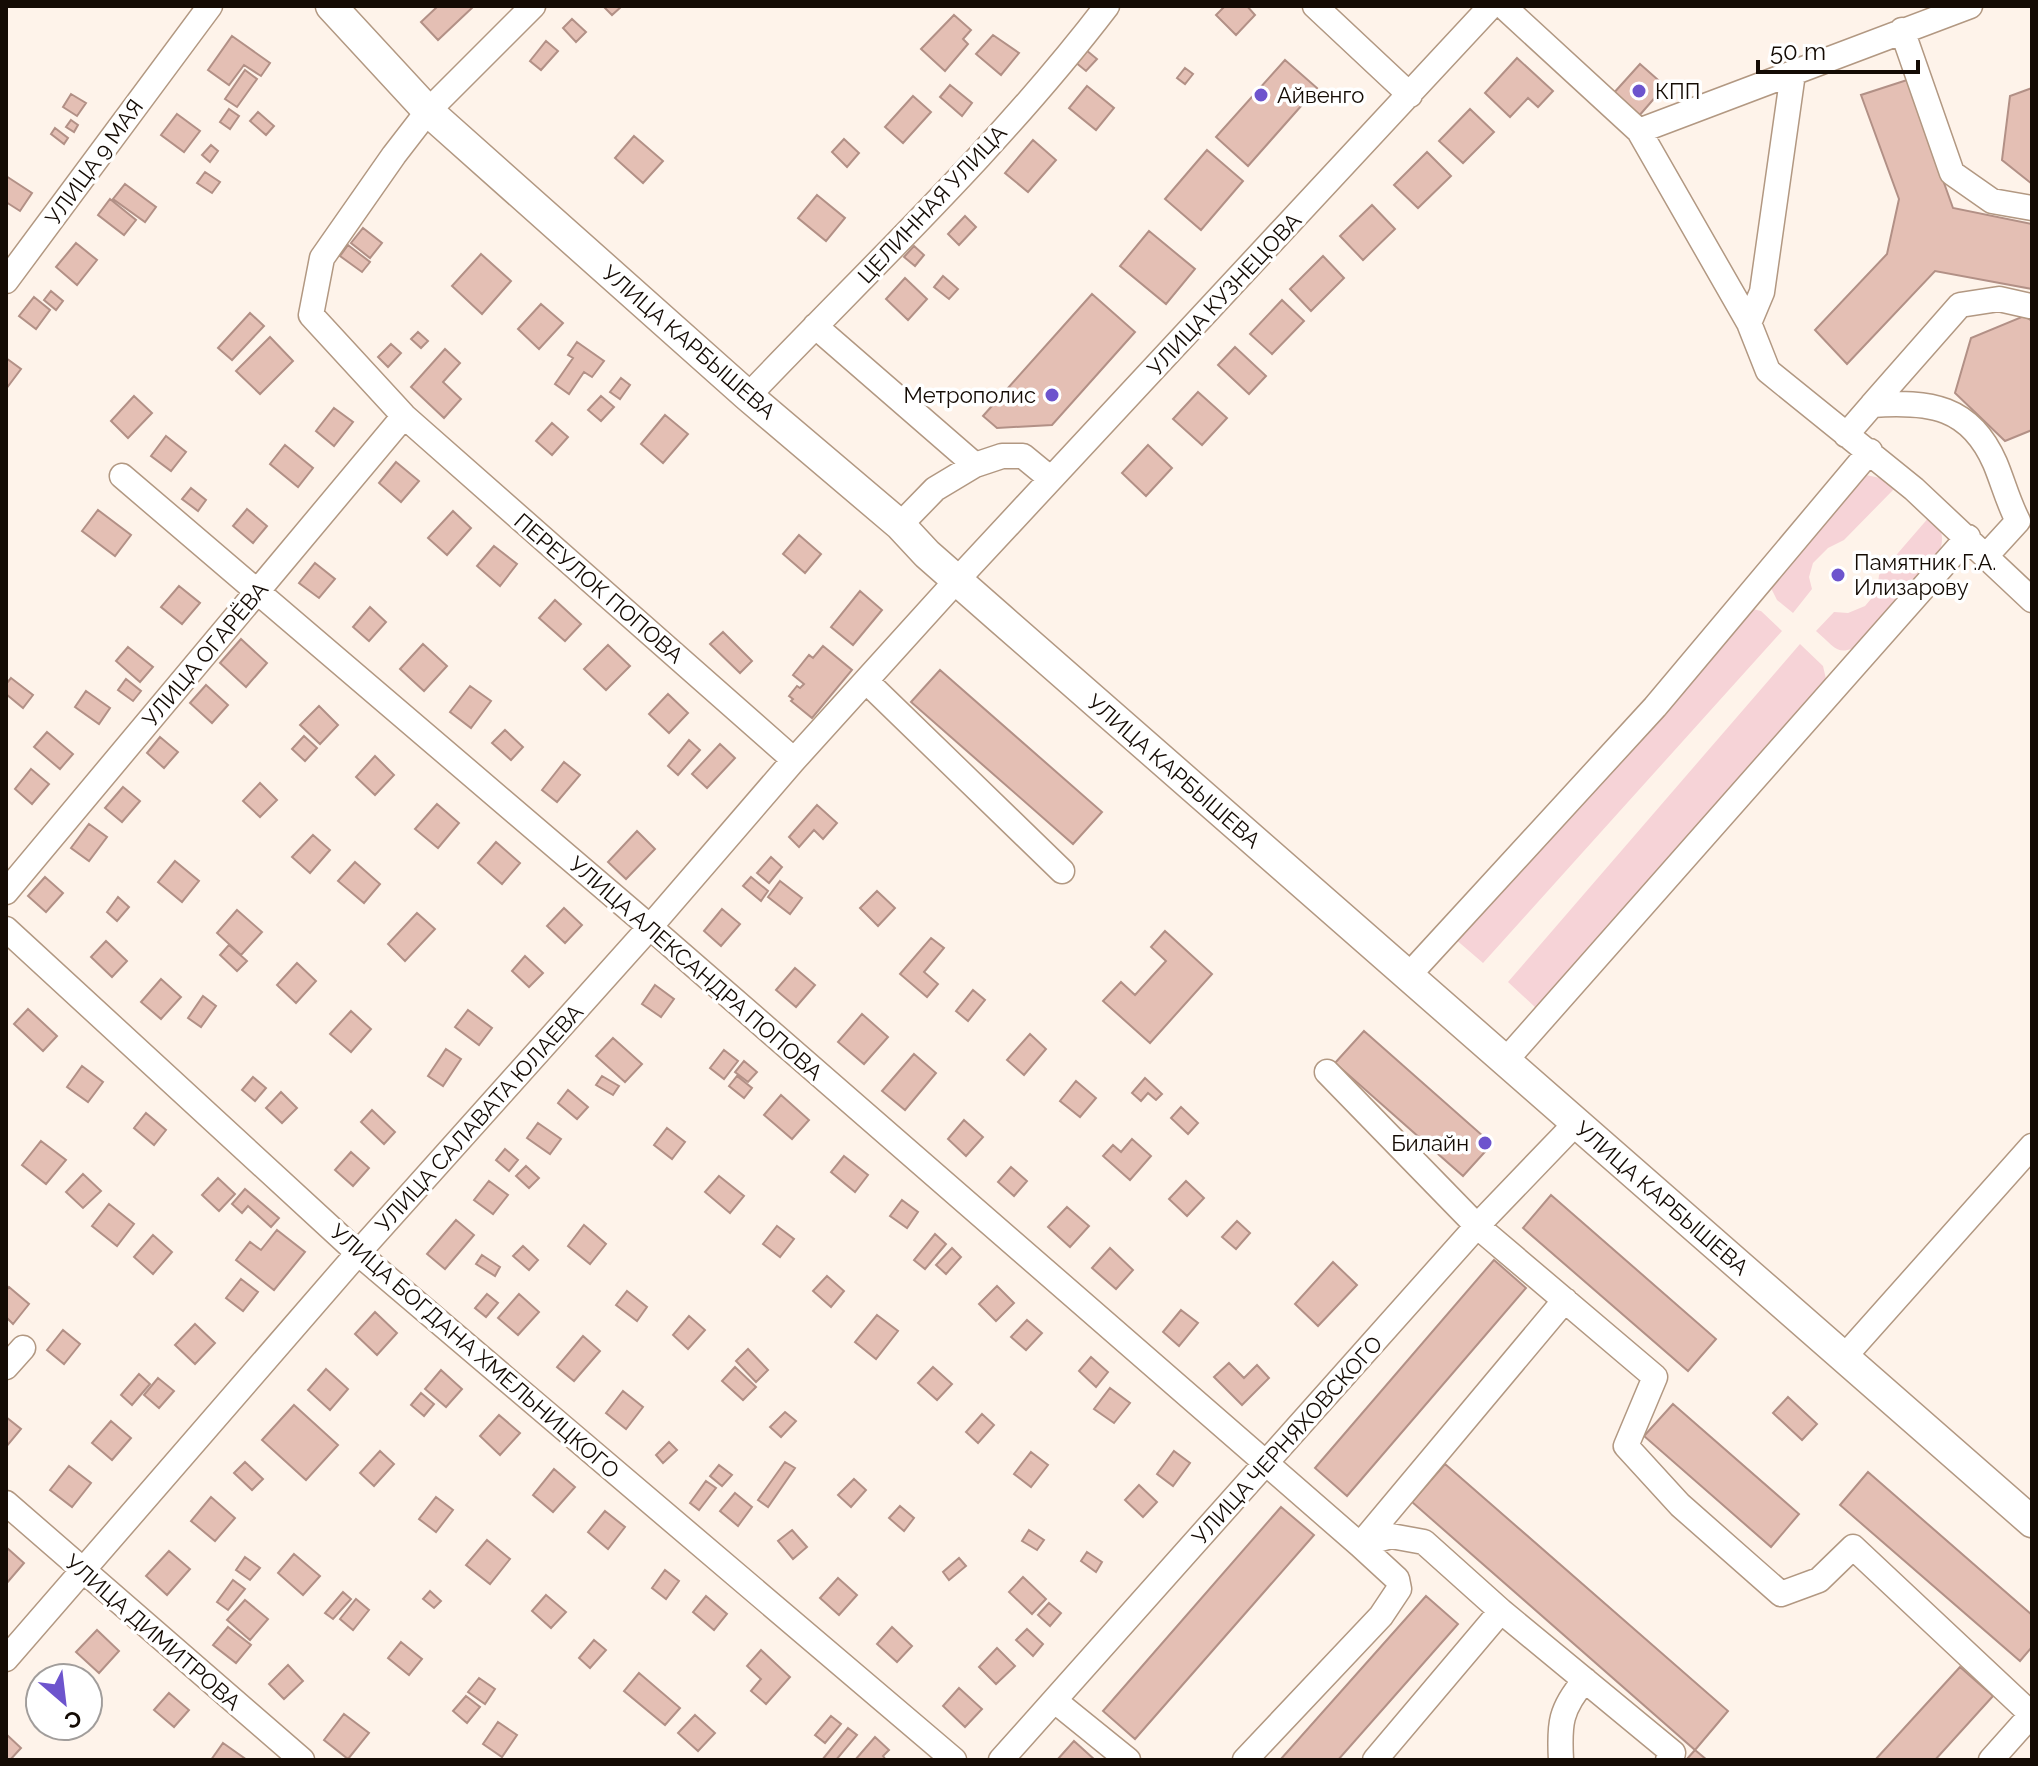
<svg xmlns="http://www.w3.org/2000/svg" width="2038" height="1766" viewBox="0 0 2038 1766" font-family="Raleway,sans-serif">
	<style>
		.green { fill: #f6d3d7 }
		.building { fill: #e4bfb4; stroke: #b29086; stroke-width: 2 }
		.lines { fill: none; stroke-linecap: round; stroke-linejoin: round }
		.minor-casing { stroke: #b29882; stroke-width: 27 }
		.major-casing { stroke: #b29882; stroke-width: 33 }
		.minor { stroke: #fff; stroke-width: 24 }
		.major { stroke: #fff; stroke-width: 30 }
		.poi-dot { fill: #6d54cd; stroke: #fff; stroke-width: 3 }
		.labels { text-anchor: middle; stroke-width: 7; stroke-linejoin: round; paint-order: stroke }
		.poi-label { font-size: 22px; fill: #140b04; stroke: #fff; text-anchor: start }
		.street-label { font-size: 22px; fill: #140b04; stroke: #fff }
	</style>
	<rect width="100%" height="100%" fill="#fef3ea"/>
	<!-- green -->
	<path class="green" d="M1866 475 1885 479 1895 488 1844 540 1828 548 1813 563 1809 577 1812 589 1793 613 1777 600 1770 586 1847 493Z
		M1930 516C1944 527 1945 542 1937 557L1862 643C1838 659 1835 647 1816 631L1834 612 1848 613 1865 606 1877 592 1879 575Z
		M1749 608 1761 611 1782 631 1483 963 1454 938Z
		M1800 644 1823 666 1826 679 1819 690 1536 1008 1508 982Z"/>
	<!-- building -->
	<path class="building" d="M438 6H474L438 40 421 22Z
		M603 6H622L612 15Z
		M1225 6H1247L1255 15 1236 35 1216 15Z
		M954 15 971 30 963 39 968 44 945 71 921 49Z
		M572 19 586 32 576 42 563 28Z
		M993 35 1019 53 1001 75 976 54Z
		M232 36 270 63 261 76 244 65 229 85 208 70Z
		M546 41 558 51 541 70 530 61Z
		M1086 50 1097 59 1086 71 1075 62Z
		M1517 58 1553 91 1538 107 1528 98 1510 117 1485 93Z
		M1285 60 1317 88 1248 166 1216 137Z
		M1640 64 1665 86 1638 117 1612 95Z
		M1185 68 1193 74 1185 84 1177 78Z
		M245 70 257 79 237 107 225 99Z
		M1907 80 1953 208 2032 224V289L1935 271 1847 364 1815 330 1887 254 1899 199 1861 95Z
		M950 85 972 103 962 116 940 97Z
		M1087 86 1114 108 1096 130 1069 108Z
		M2032 88V184L2002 160 2010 96Z
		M71 94 86 103 77 116 63 107Z
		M913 96 931 112 903 143 885 127Z
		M229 109 239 116 230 129 220 122Z
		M1470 109 1494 132 1463 163 1439 141Z
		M258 112 274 126 266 135 250 121Z
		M177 114 200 131 184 152 161 135Z
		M71 120 78 125 74 132 66 127Z
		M55 128 68 138 64 144 51 134Z
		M634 136 663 161 643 183 615 158Z
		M844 139 859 153 847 167 832 152Z
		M1033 140 1056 160 1028 192 1005 173Z
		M211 145 218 151 210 162 202 155Z
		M1207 150 1243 181 1201 230 1165 199Z
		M1427 152 1451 176 1418 208 1394 185Z
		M205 172 220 182 212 193 197 183Z
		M6 176 32 193 20 211 6 202Z
		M125 184 156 207 145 222 113 199Z
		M817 195 845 218 826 241 798 218Z
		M110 199 136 220 124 235 98 215Z
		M1372 205 1395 229 1363 260 1340 236Z
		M965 216 976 227 959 245 948 234Z
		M363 228 382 243 370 258 351 243Z
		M1149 231 1195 269 1166 304 1120 266Z
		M76 243 97 260 77 285 56 267Z
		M348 245 370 262 362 272 340 256Z
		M914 246 924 255 915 266 904 257Z
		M481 254 511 281 482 314 452 286Z
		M1323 256 1344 278 1311 311 1290 289Z
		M943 276 958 289 949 299 934 287Z
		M905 278 927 299 908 320 886 299Z
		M51 291 63 301 56 310 44 300Z
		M1092 294 1135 332 1052 425 997 428 983 416Z
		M34 297 50 310 36 329 19 316Z
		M1282 300 1304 321 1272 354 1250 334Z
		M541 304 563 323 539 349 518 329Z
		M250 313 264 326 232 360 218 348Z
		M2024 316 2032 321V430L2005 441 1955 393 1971 338Z
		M418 332 428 341 421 348 411 339Z
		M270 337 293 361 260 394 236 371Z
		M577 342 604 361 592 377 584 372 569 394 555 384 573 358 568 355Z
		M391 344 401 353 388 367 378 357Z
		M1235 347 1266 376 1249 394 1218 365Z
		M445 349 460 363 443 382 461 399 444 418 411 387Z
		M6 358 21 369 6 389Z
		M621 378 630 385 620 399 610 392Z
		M1198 392 1227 418 1202 445 1173 419Z
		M134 396 152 413 128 438 111 421Z
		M601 396 614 407 601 421 588 410Z
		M334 408 353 422 334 446 316 431Z
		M665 415 688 434 663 463 641 444Z
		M552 423 568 437 552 455 536 441Z
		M166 436 186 452 171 471 151 456Z
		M285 445 313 468 298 487 270 464Z
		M1148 445 1172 468 1146 496 1122 473Z
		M396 462 419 481 401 502 379 483Z
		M191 488 206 500 198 511 182 499Z
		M247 509 267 526 253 543 233 526Z
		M98 510 131 535 115 556 82 531Z
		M453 511 471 528 447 555 428 538Z
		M799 535 821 554 805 573 783 554Z
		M494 546 517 564 500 586 477 566Z
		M315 563 335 579 319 598 299 583Z
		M179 586 200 603 182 624 161 607Z
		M860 591 882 610 853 645 831 627Z
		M555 600 581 624 565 641 539 618Z
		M370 607 386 622 369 641 353 627Z
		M723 632 752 661 740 673 710 644Z
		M241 639 267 663 246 687 220 663Z
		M423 644 447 666 424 691 400 669Z
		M608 645 630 666 606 690 584 669Z
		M823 646 852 670 812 718 791 701 793 699 789 696 797 686 800 688 804 684 793 675 809 655 813 658Z
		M128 647 153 667 140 682 116 661Z
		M940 670 1102 812 1073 844 911 702Z
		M11 678 33 695 23 708 6 694V684Z
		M126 679 141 691 133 701 118 690Z
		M206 685 228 705 212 723 190 703Z
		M470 686 491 701 471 728 450 712Z
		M86 691 110 708 99 724 75 707Z
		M668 694 688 713 669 733 649 714Z
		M319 706 338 725 320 744 300 725Z
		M505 730 523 747 511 760 492 743Z
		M47 732 73 754 60 769 34 747Z
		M304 736 317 748 305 761 292 749Z
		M160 737 178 752 164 768 147 753Z
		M689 740 700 750 678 775 668 766Z
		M720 744 735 758 707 788 692 774Z
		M375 756 394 775 375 795 356 777Z
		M564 762 580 775 557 802 542 790Z
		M31 769 49 784 32 804 15 789Z
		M260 783 277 800 260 817 243 801Z
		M123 787 140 801 122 822 105 808Z
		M437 804 459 823 438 848 415 829Z
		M817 805 837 823 823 839 814 830 799 847 789 837Z
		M89 824 107 837 89 861 71 848Z
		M637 831 655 849 626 879 608 862Z
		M313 835 330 850 310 873 292 857Z
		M496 842 520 863 502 884 478 863Z
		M771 857 782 867 769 883 757 873Z
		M175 861 199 881 182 902 158 882Z
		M355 862 380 884 364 903 338 881Z
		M45 877 63 893 46 912 28 896Z
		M751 877 768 891 761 901 743 886Z
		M780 881 802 898 790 914 768 897Z
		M877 891 895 908 878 926 860 908Z
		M118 897 129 907 117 921 107 912Z
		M564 908 582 925 565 943 547 926Z
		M722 909 740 924 721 946 704 931Z
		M237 910 262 932 241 955 217 933Z
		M417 913 435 929 405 961 388 944Z
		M1165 931 1212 974 1150 1043 1103 1001 1121 982 1135 995 1166 961 1151 947Z
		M931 938 944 948 924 972 938 984 927 997 900 974Z
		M106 941 127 961 112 977 91 957Z
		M229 945 247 961 237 971 220 955Z
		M525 956 543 973 529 987 512 971Z
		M297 963 316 981 296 1003 277 985Z
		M795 968 815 985 796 1007 776 990Z
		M161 979 181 997 161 1019 141 1002Z
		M655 985 674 999 661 1017 642 1004Z
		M973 990 985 1000 968 1021 956 1011Z
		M203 996 216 1006 201 1027 188 1018Z
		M28 1009 57 1036 43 1051 14 1024Z
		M468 1010 492 1028 479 1045 455 1027Z
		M351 1011 371 1029 351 1052 330 1034Z
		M862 1014 888 1037 864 1064 838 1042Z
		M1364 1031 1492 1144 1463 1176 1335 1063Z
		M1030 1034 1046 1049 1024 1075 1007 1060Z
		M613 1038 642 1064 625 1082 596 1056Z
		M446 1049 461 1059 443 1086 428 1076Z
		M724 1050 738 1061 724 1079 710 1068Z
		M914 1054 936 1073 905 1110 882 1091Z
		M744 1061 757 1072 748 1082 735 1072Z
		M82 1066 103 1082 88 1102 67 1087Z
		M602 1076 619 1086 613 1095 596 1085Z
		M737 1076 752 1088 744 1098 729 1086Z
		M253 1077 266 1088 255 1101 242 1090Z
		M1145 1078 1162 1094 1156 1100 1148 1093 1141 1101 1132 1093Z
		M1076 1081 1096 1098 1080 1117 1060 1101Z
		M568 1090 588 1107 577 1119 558 1103Z
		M281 1092 297 1108 282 1123 266 1108Z
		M781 1095 809 1120 792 1139 764 1115Z
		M1181 1107 1198 1123 1188 1134 1171 1118Z
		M372 1110 395 1132 384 1144 361 1122Z
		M146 1113 166 1130 154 1145 134 1128Z
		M964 1120 983 1137 966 1156 948 1139Z
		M538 1123 561 1139 550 1154 527 1138Z
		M667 1128 685 1142 672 1159 654 1145Z
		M1132 1139 1151 1156 1130 1180 1103 1156 1113 1145 1121 1152Z
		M41 1141 66 1160 46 1184 22 1165Z
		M505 1149 518 1160 509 1171 496 1160Z
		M351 1152 369 1168 353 1186 335 1170Z
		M844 1156 868 1175 855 1192 831 1172Z
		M526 1166 539 1178 529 1188 516 1176Z
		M1011 1167 1027 1181 1014 1196 998 1182Z
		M83 1174 101 1191 83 1208 66 1192Z
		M719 1176 744 1196 730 1213 705 1192Z
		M218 1178 235 1194 219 1211 202 1195Z
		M489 1181 508 1195 493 1214 474 1200Z
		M1186 1181 1204 1198 1187 1216 1169 1199Z
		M245 1189 279 1218 271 1227 248 1206 242 1213 232 1204Z
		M1551 1195 1716 1339 1688 1371 1523 1228Z
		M902 1200 918 1212 907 1228 890 1216Z
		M109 1204 134 1224 117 1246 92 1226Z
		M1067 1207 1089 1226 1070 1247 1048 1227Z
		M456 1220 474 1235 445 1269 427 1254Z
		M1237 1221 1250 1233 1236 1249 1222 1237Z
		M584 1225 606 1244 590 1264 568 1246Z
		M777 1226 794 1239 780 1257 763 1244Z
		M277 1230 305 1252 274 1290 236 1260 250 1242 261 1250Z
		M935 1234 946 1244 925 1269 914 1260Z
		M153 1235 172 1252 153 1274 134 1257Z
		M523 1246 538 1260 529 1270 513 1256Z
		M952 1248 961 1257 946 1274 936 1265Z
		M1110 1248 1133 1270 1116 1289 1092 1268Z
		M482 1255 500 1267 495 1276 476 1264Z
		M1494 1260 1526 1288 1347 1496 1315 1468Z
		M1333 1262 1357 1285 1318 1326 1295 1304Z
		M827 1276 844 1291 831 1307 813 1291Z
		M241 1279 258 1292 243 1311 226 1298Z
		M997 1286 1014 1303 996 1321 979 1304Z
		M9 1287 29 1304 13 1324 6 1317V1291Z
		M627 1291 647 1307 637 1321 616 1305Z
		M487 1294 498 1303 486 1317 475 1308Z
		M519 1294 539 1312 518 1335 498 1318Z
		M1181 1310 1198 1323 1179 1346 1163 1332Z
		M375 1312 397 1333 377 1355 355 1334Z
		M877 1315 898 1331 876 1359 855 1342Z
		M689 1316 705 1330 688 1349 673 1335Z
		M1027 1320 1042 1333 1026 1350 1011 1337Z
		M195 1324 215 1343 195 1364 175 1345Z
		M63 1330 80 1344 64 1364 47 1350Z
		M583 1336 600 1351 574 1381 557 1367Z
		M748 1349 768 1370 756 1382 736 1361Z
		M1091 1357 1108 1372 1096 1387 1079 1371Z
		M1229 1363 1244 1378 1257 1365 1269 1378 1242 1405 1214 1377Z
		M735 1367 756 1387 743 1400 722 1381Z
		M933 1367 952 1384 937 1400 918 1383Z
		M326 1369 348 1389 330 1410 308 1390Z
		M441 1370 462 1389 446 1407 425 1389Z
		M139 1374 150 1384 132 1405 121 1395Z
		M158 1378 174 1391 159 1408 144 1395Z
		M1110 1388 1130 1403 1114 1423 1094 1409Z
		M623 1391 643 1407 626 1429 606 1413Z
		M421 1393 434 1404 424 1416 411 1405Z
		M1788 1397 1817 1424 1802 1440 1773 1413Z
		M1673 1404 1799 1514 1771 1547 1644 1436Z
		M294 1405 338 1445 306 1480 262 1440Z
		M785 1412 796 1421 781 1437 770 1427Z
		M982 1414 994 1425 978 1443 966 1432Z
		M499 1415 520 1433 500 1455 480 1436Z
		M6 1417 21 1429 6 1447Z
		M111 1421 131 1438 112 1460 92 1443Z
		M669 1442 677 1450 663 1463 656 1455Z
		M380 1451 394 1464 374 1486 360 1473Z
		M1174 1451 1190 1463 1173 1486 1157 1474Z
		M1031 1452 1048 1465 1031 1487 1014 1474Z
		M245 1462 263 1479 252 1490 234 1473Z
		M785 1462 795 1468 768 1507 758 1500Z
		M1445 1464 1728 1711 1695 1750 1412 1502Z
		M719 1465 732 1475 722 1486 710 1476Z
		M69 1466 91 1483 72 1507 50 1490Z
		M554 1469 575 1487 553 1512 533 1495Z
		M1868 1472 2032 1615V1647L2020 1661 1840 1505Z
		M854 1479 866 1490 851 1507 838 1495Z
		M706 1481 716 1488 699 1510 690 1503Z
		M1139 1485 1157 1502 1143 1517 1125 1500Z
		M735 1493 752 1507 738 1526 720 1511Z
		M211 1497 235 1518 215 1541 191 1521Z
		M436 1497 453 1510 436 1532 419 1519Z
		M900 1506 914 1518 904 1531 889 1518Z
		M1281 1507 1314 1535 1135 1739 1103 1711Z
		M605 1511 625 1527 608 1549 588 1532Z
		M792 1530 807 1547 793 1559 778 1541Z
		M1029 1530 1044 1540 1037 1550 1022 1541Z
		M487 1540 510 1559 490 1584 466 1565Z
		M6 1547 24 1563 6 1584Z
		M169 1551 190 1569 167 1595 146 1576Z
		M1087 1552 1102 1562 1096 1572 1081 1561Z
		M294 1554 320 1576 303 1595 278 1573Z
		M245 1557 260 1568 250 1580 236 1570Z
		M959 1558 966 1566 949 1580 943 1572Z
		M665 1570 679 1581 666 1599 652 1588Z
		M1023 1577 1046 1599 1032 1614 1009 1592Z
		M838 1578 857 1595 839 1615 820 1598Z
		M233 1580 245 1589 228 1610 217 1602Z
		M430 1591 441 1601 434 1608 423 1599Z
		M343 1592 351 1599 333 1619 325 1613Z
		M546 1595 566 1612 551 1628 532 1611Z
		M706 1596 727 1614 714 1630 693 1612Z
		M1426 1596 1458 1624 1338 1760H1280Z
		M356 1599 369 1610 353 1630 340 1619Z
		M245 1600 268 1619 250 1640 227 1620Z
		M1049 1603 1061 1613 1050 1626 1038 1615Z
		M228 1627 251 1645 236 1663 213 1645Z
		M892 1627 912 1646 897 1662 877 1644Z
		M1027 1629 1043 1644 1033 1656 1016 1640Z
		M97 1630 119 1651 99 1673 76 1652Z
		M594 1640 606 1650 590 1668 579 1658Z
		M401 1642 422 1659 409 1675 388 1658Z
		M997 1648 1015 1666 996 1684 979 1667Z
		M761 1650 790 1677 766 1704 751 1691 761 1679 747 1666Z
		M288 1665 303 1681 284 1699 269 1684Z
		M1960 1667 1993 1696 1935 1760H1875Z
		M639 1673 680 1708 665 1725 624 1691Z
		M479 1678 495 1689 485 1704 468 1692Z
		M959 1688 982 1709 965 1727 943 1706Z
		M169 1693 189 1710 174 1727 154 1710Z
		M466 1696 480 1707 467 1723 453 1711Z
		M344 1714 369 1733 348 1759 324 1740Z
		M695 1715 715 1733 698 1751 678 1733Z
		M831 1716 841 1724 825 1743 815 1735Z
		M498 1722 517 1735 502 1757 483 1744Z
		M848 1728 857 1735 836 1760H822Z
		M6 1734 21 1748 10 1760H6Z
		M875 1737 889 1750 883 1756 886 1760H855Z
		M1074 1741 1095 1760H1057Z
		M223 1743 247 1760H211Z
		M1695 1750 1707 1760H1686Z"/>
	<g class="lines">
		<!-- minor casing -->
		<g class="minor-casing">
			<path id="minor" d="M533 6 428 111 394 155 322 258 311 315 404 416 794 760
				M1315 6 1410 95
				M1503 6 1639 131 1749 323 1768 371 1914 489 2032 600
				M1902 30 1952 173 1992 201 2032 208
				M1639 131 1970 6
				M6 281 210 6
				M1749 323 1762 292 1793 73
				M815 326 975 465
				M748 396C870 268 1000 146 1107 6
				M1872 405 1960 305 1999 299 2030 306
				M1846 435 1872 405C1930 401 1970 406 1995 463 2003 482 2008 502 2018 521L1986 556
				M122 476 650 927 1360 1545 1391 1536 1424 1542 1501 1611 1673 1753 1668 1760
				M900 525 935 489 975 465 1002 456H1023L1051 479
				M866 681 1062 871
				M6 892 404 416
				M6 929 358 1253 954 1760
				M1408 976 1655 707 1870 451
				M1506 1060 1968 537
				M1327 1072 1477 1226 1655 1377 1626 1446 1680 1505 1781 1594 1819 1580 1853 1547 2031 1714
				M1845 1356 2032 1146
				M6 1367 23 1348
				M6 1503 302 1760
				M6 1659 358 1253 650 927 794 760 957 580 1491 6
				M1055 1701 1128 1760
				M1001 1760 1477 1226 1576 1123
				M1245 1760 1381 1616 1399 1589 1397 1579 1360 1545 1565 1300
				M1375 1760 1501 1611
				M1561 1760C1559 1724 1560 1709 1585 1680
				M1991 1760 2032 1714"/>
		</g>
		<!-- major casing -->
		<g class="major-casing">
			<path id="major" d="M331 6 428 111 748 396 900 525 927 554 1001 619 2032 1522"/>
		</g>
		<!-- minor -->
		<use href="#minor" class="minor"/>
		<!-- major -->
		<use href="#major" class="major"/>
	</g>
	<!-- markers -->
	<g class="poi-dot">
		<circle cx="1639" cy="91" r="8"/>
		<circle cx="1261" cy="95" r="8"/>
		<circle cx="1052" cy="395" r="8"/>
		<circle cx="1838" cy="575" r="8"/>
		<circle cx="1485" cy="1143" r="8"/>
	</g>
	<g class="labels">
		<!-- poi labels -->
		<g class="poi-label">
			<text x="1655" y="99">КПП</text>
			<text x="1277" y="103">Айвенго</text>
			<text x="1036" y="403" text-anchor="end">Метрополис</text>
			<text x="1854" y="570">Памятник Г.А.<tspan x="1854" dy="25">Илизарову</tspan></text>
			<text x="1469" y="1151" text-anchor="end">Билайн</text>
		</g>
		<!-- street labels -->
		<g class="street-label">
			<text transform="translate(94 162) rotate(-54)" y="8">УЛИЦА 9 МАЯ</text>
			<text transform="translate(932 204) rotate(-47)" y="8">ЦЕЛИННАЯ УЛИЦА</text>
			<text transform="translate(1224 294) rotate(-47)" y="8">УЛИЦА КУЗНЕЦОВА</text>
			<text transform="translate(689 342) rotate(41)" y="8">УЛИЦА КАРБЫШЕВА</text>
			<text transform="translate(599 588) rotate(41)" y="8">ПЕРЕУЛОК ПОПОВА</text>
			<text transform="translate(205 654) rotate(-50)" y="8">УЛИЦА ОГАРЁВА</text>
			<text transform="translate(1174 771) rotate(41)" y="8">УЛИЦА КАРБЫШЕВА</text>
			<text transform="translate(696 968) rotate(41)" y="8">УЛИЦА АЛЕКСАНДРА ПОПОВА</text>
			<text transform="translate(479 1118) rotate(-48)" y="8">УЛИЦА САЛАВАТА ЮЛАЕВА</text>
			<text transform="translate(1662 1198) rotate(41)" y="8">УЛИЦА КАРБЫШЕВА</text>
			<text transform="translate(475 1351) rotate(41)" y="8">УЛИЦА БОГДАНА ХМЕЛЬНИЦКОГО</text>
			<text transform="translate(1287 1440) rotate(-48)" y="8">УЛИЦА ЧЕРНЯХОВСКОГО</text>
			<text transform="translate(153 1632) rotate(41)" y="8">УЛИЦА ДИМИТРОВА</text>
		</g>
	</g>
	<!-- border -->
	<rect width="2038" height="1766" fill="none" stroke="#140b04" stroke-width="16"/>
	<!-- north arrow -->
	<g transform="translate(64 1702) rotate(152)"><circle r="38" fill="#ffffff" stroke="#a19d9b" stroke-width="2"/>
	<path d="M0-6L14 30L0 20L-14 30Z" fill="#6d54cd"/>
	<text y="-12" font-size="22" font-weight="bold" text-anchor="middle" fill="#140b04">С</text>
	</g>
	<!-- scale -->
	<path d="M1758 60v12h160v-12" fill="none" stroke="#140b04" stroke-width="4"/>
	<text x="1770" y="60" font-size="24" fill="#140b04" stroke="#ffffff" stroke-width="6" paint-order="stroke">50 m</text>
</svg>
